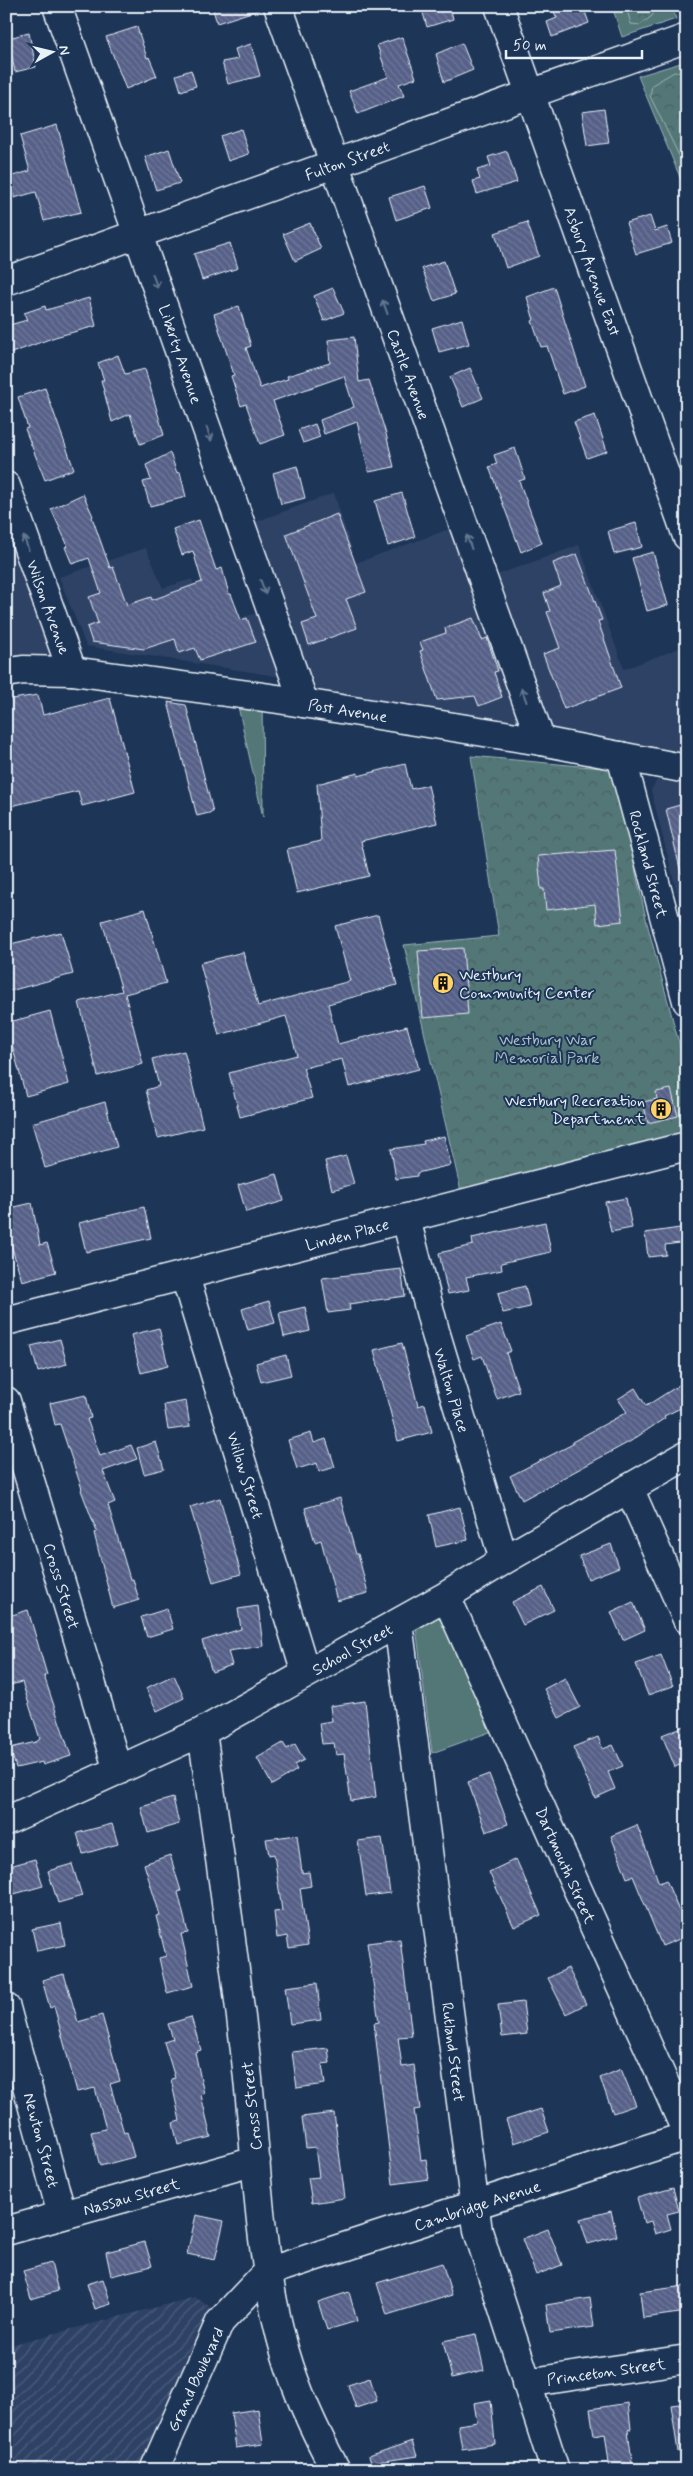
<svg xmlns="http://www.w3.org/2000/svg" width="693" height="2476" viewBox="0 0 693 2476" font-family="Mynerve,sans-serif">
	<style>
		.built { fill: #2e4266 }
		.industrial { fill: url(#industrial-furrows) }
		.grass { fill: #527677; stroke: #9db4b8 }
		.forest { fill: url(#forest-crowns); stroke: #9db4b8 }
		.building { fill: url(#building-back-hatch); stroke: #e8f1f8 }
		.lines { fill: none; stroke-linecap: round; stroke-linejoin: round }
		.minor-casing { stroke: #e8f1f8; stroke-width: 31 }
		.major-casing { stroke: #e8f1f8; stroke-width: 31 }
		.minor { stroke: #1d3557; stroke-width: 28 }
		.major { stroke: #1d3557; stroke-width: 28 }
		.oneway { stroke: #64778f }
		.labels { text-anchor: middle; stroke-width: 4; stroke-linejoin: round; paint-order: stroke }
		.street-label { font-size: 16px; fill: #e8f1f8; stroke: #1d3557 }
		.poi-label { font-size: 16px; fill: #e8f1f8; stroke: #1d3557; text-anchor: start }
		.park-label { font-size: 16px; fill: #acc0c4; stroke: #1d3557 }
	</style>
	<defs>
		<pattern id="industrial-furrows" width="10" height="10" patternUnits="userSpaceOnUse" patternTransform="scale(1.25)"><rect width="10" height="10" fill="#2e4266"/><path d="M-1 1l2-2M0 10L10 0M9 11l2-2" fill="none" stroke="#4c5e7d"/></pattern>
		<pattern id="forest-crowns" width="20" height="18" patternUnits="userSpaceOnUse" patternTransform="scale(1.25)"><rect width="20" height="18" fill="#527677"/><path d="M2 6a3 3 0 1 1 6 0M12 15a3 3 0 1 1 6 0" fill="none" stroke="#4c5f60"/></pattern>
		<pattern id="building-back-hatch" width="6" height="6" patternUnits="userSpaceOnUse" patternTransform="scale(1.25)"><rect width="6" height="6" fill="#576188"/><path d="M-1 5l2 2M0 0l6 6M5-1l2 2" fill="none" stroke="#6f789a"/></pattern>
	</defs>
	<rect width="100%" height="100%" fill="#1d3557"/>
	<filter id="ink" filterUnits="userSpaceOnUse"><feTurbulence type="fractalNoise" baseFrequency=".02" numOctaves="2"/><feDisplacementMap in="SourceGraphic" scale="10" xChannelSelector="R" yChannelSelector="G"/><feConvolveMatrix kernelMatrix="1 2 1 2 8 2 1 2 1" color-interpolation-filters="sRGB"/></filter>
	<g filter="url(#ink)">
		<!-- built -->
		<path class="built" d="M334 493 356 563 463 524 483 580 579 545 624 669 687 645V769L304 703 241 527Z
			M6 509 55 654 6 660Z
			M146 548 163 588 192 579 210 627 260 612 282 677 86 646 59 577Z
			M657 780 687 785V933L651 790Z"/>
		<!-- industrial -->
		<path class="industrial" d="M195 2297 216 2311 154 2470H6V2346Z"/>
		<!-- grass -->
		<path class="grass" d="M612 6H672L676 19 622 37Z
			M687 61V194L638 76Z
			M235 693 262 697 263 817Z
			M444 1609 498 1729 432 1753 416 1627Z"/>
		<!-- forest -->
		<path class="forest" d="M626 6H658L652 16 640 25 631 24Z
			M674 72 687 73V172L650 96 652 85Z
			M471 756 613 769 647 923 687 1073V1131L461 1191 404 945 499 936Z"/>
		<!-- building -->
		<path class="building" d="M212 6H260L261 9 217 23Z
			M421 6H450L453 19 427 27Z
			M570 6H583L589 23 552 37 547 22 557 18 554 12Z
			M137 27 147 58 149 57 157 76 126 89 106 37Z
			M29 33 36 67 15 72 8 38Z
			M402 37 416 78 399 84 404 96 358 114 349 91 388 77 377 45Z
			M462 43 473 70 444 82 436 54Z
			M251 44 260 76 228 84 222 62 238 59 235 49Z
			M191 70 196 86 181 91 176 75Z
			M604 109 609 143 587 146 582 112Z
			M57 125 81 212 44 221 36 192 14 198 9 177 30 171 20 136Z
			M241 129 249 154 228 161 220 136Z
			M169 149 180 183 156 190 145 157Z
			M507 151 517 182 477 194 473 181 480 179 477 170 491 166 488 157Z
			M425 186 432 208 396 220 389 197Z
			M650 216 655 231 667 227 672 243 636 254 626 223Z
			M527 222 539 256 506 268 495 233Z
			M310 223 321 249 295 261 283 234Z
			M230 243 238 268 202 280 194 254Z
			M444 261 455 294 434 301 422 268Z
			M554 287 585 386 563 394 547 346 541 347 532 321 534 320 527 297Z
			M333 288 344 313 324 321 314 296Z
			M89 298 96 326 55 337 6 355V326L27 320 24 313 45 306 46 310Z
			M239 306 251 346 246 348 260 388 288 379 287 376 330 363 328 340 354 337 359 382 369 380 386 434 394 467 369 472 357 422 324 434 320 420 354 407 344 376 273 401 285 435 260 444 246 404 241 406 231 376 234 375 214 314Z
			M462 319 469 344 439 352 432 328Z
			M118 355 125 374 145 369 164 435 140 444 130 414 112 422 101 380H104L98 363Z
			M470 368 483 398 463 407 450 377Z
			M45 388 74 469 45 480 25 429 28 428 18 397Z
			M595 415 607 451 587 458 574 422Z
			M315 424 320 437 303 443 298 430Z
			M515 448 525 479 519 481 542 543 521 552 489 467 497 464 494 455Z
			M170 453 177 473 180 472 186 497 150 506 143 482 151 480 146 465Z
			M297 466 305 498 281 504 273 473Z
			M402 493 415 537 388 546 375 501Z
			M83 494 93 516 92 517 110 568 113 567 127 605 151 597 152 600 202 582 193 551 182 555 173 529 199 520 216 570 222 568 229 594H231L241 620 247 618 256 642 200 660 195 648 179 653 175 639 144 649 92 642 87 627 98 623 89 597 101 593 89 558 72 564 65 547 68 546 51 509Z
			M337 514 366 592 346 599 357 628 309 645 302 624 317 619 286 534Z
			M636 523 642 547 614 554 608 531Z
			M653 552 668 605 647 611 632 558Z
			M577 554 602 620 598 621 621 688 564 709 543 654 560 648 547 612 550 611 544 593 561 586 553 563Z
			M473 618 482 640 487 638 498 671 494 672 502 697 479 706 475 696 437 700 420 651 423 650 420 642 446 633 445 628Z
			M38 695 43 715 110 698 135 792 82 806 78 791 6 807V700Z
			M168 702 186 705 213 812 197 816Z
			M405 764 411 789 428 785 437 823 361 841 369 876 297 893 287 849 321 841 317 784 358 773V776Z
			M687 803V873H681L666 809Z
			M615 850 623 921 597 924 595 904 546 910 544 889H541L538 856Z
			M145 909 166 983 125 994 143 1064 98 1076 79 1002 122 991 102 921Z
			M378 915 397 985 328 1004 338 1044 407 1026 419 1069 349 1087 342 1059 303 1068 312 1098 240 1117 229 1073 297 1055 286 1016 219 1035 200 963 243 952 258 1006 350 981 335 926Z
			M61 932 73 974 6 992V945Z
			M463 948 468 1014 423 1018 418 951Z
			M50 1011 69 1084 26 1096 6 1023Z
			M184 1051 203 1127 158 1138 146 1090 159 1086 152 1059Z
			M671 1089 678 1116 648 1123 643 1102 657 1099 656 1092Z
			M105 1102 117 1147 45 1168 32 1123Z
			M444 1136 451 1165 417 1173V1176L396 1179 391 1149 424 1144 423 1141Z
			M346 1156 354 1184 332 1190 325 1161Z
			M277 1174 284 1201 246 1212 238 1185Z
			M626 1198 632 1228 611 1232 605 1202Z
			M32 1203 40 1245 47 1243 56 1272 22 1281 8 1235H6V1209Z
			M144 1207 151 1238 86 1252 79 1223Z
			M545 1222 551 1252 501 1263 502 1270 466 1277 469 1290 448 1294 439 1253 473 1245 472 1238Z
			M687 1227V1242L665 1245 666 1255 648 1257 645 1233Z
			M401 1269 405 1296 349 1304 350 1310 328 1313 322 1278Z
			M525 1286 530 1307 503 1313 498 1293Z
			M269 1301 275 1323 248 1330 242 1309Z
			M305 1307 310 1331 284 1337 279 1313Z
			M501 1324 511 1351 506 1353 519 1391 497 1399 482 1356 474 1359 466 1336Z
			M159 1328 168 1366 141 1373 131 1335Z
			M60 1339 67 1364 38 1372 31 1346Z
			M402 1343 418 1406 425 1404 432 1432 398 1441 374 1350Z
			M286 1355 291 1375 261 1382 256 1363Z
			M687 1380V1405L664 1416 665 1418 631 1441 522 1500 510 1476 573 1444 572 1442 627 1412 618 1399 635 1388 646 1406Z
			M86 1395 91 1418 87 1419 100 1456 131 1445 137 1459 103 1471 115 1502 108 1505 130 1579H133L139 1600 113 1608 94 1533 97 1532 81 1490 82 1489 60 1424 55 1425 50 1403Z
			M186 1401 190 1427 168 1430 164 1405Z
			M311 1433 314 1443 326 1439 335 1467 319 1472 317 1463 297 1469 288 1440Z
			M156 1442 164 1469 144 1474 137 1448Z
			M220 1498 241 1574 213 1582 190 1507Z
			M340 1498 356 1554H358L368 1593 337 1601 321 1540 315 1542 305 1508Z
			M460 1507 468 1540 436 1547 429 1515Z
			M611 1544 619 1567 588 1579 579 1556Z
			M543 1587 554 1610 523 1625 512 1602Z
			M633 1602 645 1630 623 1640 611 1612Z
			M258 1606 263 1646 228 1651 232 1665 212 1672 202 1641 241 1629 238 1609Z
			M167 1609 173 1629 147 1637 141 1617Z
			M28 1610 47 1675 44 1676 71 1756 43 1765 42 1762 16 1768 10 1748 36 1742 40 1739 22 1682 10 1685 6 1671V1617Z
			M661 1655 673 1686 648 1695 636 1664Z
			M174 1675 184 1698 157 1711 146 1688Z
			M565 1678 580 1707 559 1718 544 1689Z
			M365 1701 376 1797 351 1801 344 1754 336 1755 334 1743 322 1744 319 1723 332 1721 330 1706Z
			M687 1725V1762L675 1767 662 1735Z
			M598 1737 603 1749 613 1745 623 1766 608 1772 615 1789 595 1798 573 1747Z
			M283 1743 287 1749 295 1744 304 1760 294 1765 297 1770 272 1785 257 1758Z
			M489 1774 508 1824 486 1832 468 1782Z
			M173 1798 179 1824 148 1833 141 1807Z
			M112 1824 118 1844 83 1854 77 1833Z
			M637 1825 659 1883 666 1880 687 1930V1936L662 1946 633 1876 627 1878 611 1836Z
			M297 1835 302 1873 309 1872 311 1886 300 1888 308 1945 289 1948 287 1936 277 1938 274 1912 282 1911 274 1854 269 1855 266 1839Z
			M382 1838 390 1893 366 1896 358 1841Z
			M170 1855 181 1891 178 1892 188 1933 181 1934 193 1986 167 1993 159 1958 166 1956 156 1916 160 1915 144 1864Z
			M35 1859 43 1886 14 1894 6 1867Z
			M516 1859 541 1915 514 1927 489 1872Z
			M72 1864 82 1896 58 1903 48 1871Z
			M61 1923 65 1945 37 1951 32 1929Z
			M400 1939 412 2036 398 2037 402 2067 414 2065 420 2109 414 2110 421 2160 426 2159 429 2179 393 2184 374 2023 379 2022 367 1943Z
			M568 1968 586 2004 566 2014 548 1978Z
			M64 1974 78 2022 102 2015 120 2081 110 2084 124 2133 127 2132 134 2157 100 2166 91 2132 106 2129 95 2088 77 2092 54 2006 50 2008 42 1980Z
			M317 1983 321 2020 290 2024 285 1987Z
			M523 2002 527 2034 502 2037 498 2005Z
			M191 2017 201 2050 195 2052 204 2094 201 2095 211 2137 178 2145 173 2123 180 2121 171 2079 175 2078 164 2042 173 2039 168 2024Z
			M328 2048 330 2063 322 2064 325 2084 297 2088 292 2052Z
			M621 2069 636 2105 613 2113 600 2078Z
			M541 2109 549 2132 514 2143 506 2120Z
			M334 2113 345 2198 312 2203 308 2178 319 2177 315 2147 306 2148 302 2117Z
			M673 2188 679 2211 667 2214 671 2229 655 2234 651 2221 644 2223 637 2198Z
			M611 2211 617 2236 588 2244 580 2219Z
			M196 2215 224 2221 215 2260 187 2254Z
			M548 2229 562 2265 536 2275 522 2239Z
			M145 2242 152 2266 111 2276 106 2252Z
			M51 2263 58 2291 31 2299 23 2271Z
			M442 2263 452 2295 387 2315 377 2283Z
			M103 2279 111 2304 95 2309 87 2284Z
			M685 2286 687 2312 643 2318 640 2292Z
			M349 2292 357 2321 327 2330 318 2302Z
			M590 2298 594 2327 550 2333 546 2305Z
			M476 2334 484 2370 452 2378 443 2341Z
			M370 2378 377 2401 356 2408 348 2385Z
			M491 2400 495 2444 462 2449 458 2425 477 2422 474 2403Z
			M628 2403 631 2429 628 2430 633 2470H610L605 2433 594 2435 590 2409Z
			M687 2403V2451L678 2452 671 2405Z
			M258 2409 263 2444 236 2448 231 2413Z
			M412 2441 417 2456 371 2463 369 2456Z"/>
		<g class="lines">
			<!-- minor casing -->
			<g class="minor-casing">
				<path id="minor" d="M57 6 304 703
					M278 6 541 741
					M499 6 687 536
					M6 281 687 38
					M6 486 72 671
					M621 756 687 1001
					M406 1219 435 1331 504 1560
					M185 1276 306 1674
					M6 1321 687 1146
					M6 1401 118 1771
					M629 1488 687 1619
					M446 1596 687 2133
					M398 1623 478 2231 555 2470
					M202 1732C217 1838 233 1945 245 2051 257 2151 257 2254 285 2352 297 2393 315 2432 336 2470
					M6 1821 202 1732 446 1596 504 1560 687 1455
					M6 2008 62 2215
					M6 2231 256 2161
					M526 2383 687 2359
					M154 2470 220 2322 267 2272 687 2136"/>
			</g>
			<!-- major casing -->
			<g class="major-casing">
				<path id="major" d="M6 673 23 670 72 671 278 699 541 741 687 769"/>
			</g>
			<!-- minor -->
			<use href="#minor" class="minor"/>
			<!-- major -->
			<use href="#major" class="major"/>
		</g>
		<!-- one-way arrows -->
		<defs><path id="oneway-shaft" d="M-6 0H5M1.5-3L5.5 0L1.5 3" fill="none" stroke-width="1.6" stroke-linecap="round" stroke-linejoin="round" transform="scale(1.25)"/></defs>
		<g class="oneway">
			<use href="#oneway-shaft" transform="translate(155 281) rotate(71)"/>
			<use href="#oneway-shaft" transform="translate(385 307) rotate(-110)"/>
			<use href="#oneway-shaft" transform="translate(209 434) rotate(71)"/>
			<use href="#oneway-shaft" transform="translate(469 542) rotate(-110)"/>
			<use href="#oneway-shaft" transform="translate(26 543) rotate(-110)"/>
			<use href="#oneway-shaft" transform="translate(263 587) rotate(70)"/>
			<use href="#oneway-shaft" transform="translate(524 695) rotate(-110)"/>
		</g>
	</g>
	<!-- icons -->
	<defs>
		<g id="building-disc" transform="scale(1.125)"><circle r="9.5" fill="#ffd166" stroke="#1d3557"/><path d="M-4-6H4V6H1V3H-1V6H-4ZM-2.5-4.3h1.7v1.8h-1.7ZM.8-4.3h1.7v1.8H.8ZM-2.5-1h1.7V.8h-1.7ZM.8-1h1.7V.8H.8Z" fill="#111"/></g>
	</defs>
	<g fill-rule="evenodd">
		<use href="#building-disc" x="443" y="983"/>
		<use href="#building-disc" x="661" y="1109"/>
	</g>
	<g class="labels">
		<!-- street labels -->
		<g class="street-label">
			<text transform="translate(347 160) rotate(-20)" y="6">Fulton Street</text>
			<text transform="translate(593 271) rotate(70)" y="6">Asbury Avenue East</text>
			<text transform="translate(181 354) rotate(71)" y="6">Liberty Avenue</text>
			<text transform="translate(409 374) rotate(70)" y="6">Castle Avenue</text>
			<text transform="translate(49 607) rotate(70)" y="6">Wilson Avenue</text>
			<text transform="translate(348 710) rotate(9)" y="6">Post Avenue</text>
			<text transform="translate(649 864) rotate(75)" y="6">Rockland Street</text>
			<text transform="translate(347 1234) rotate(-15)" y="6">Linden Place</text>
			<text transform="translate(452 1390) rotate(73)" y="6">Walton Place</text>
			<text transform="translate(246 1475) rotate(73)" y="6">Willow Street</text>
			<text transform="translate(62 1586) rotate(73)" y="6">Cross Street</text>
			<text transform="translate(352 1649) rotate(-29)" y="6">School Street</text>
			<text transform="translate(566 1865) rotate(66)" y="6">Dartmouth Street</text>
			<text transform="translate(454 2052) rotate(83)" y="6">Rutland Street</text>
			<text transform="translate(251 2106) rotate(-96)" y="6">Cross Street</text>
			<text transform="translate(42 2140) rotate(75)" y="6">Newton Street</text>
			<text transform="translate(131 2196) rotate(-16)" y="6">Nassau Street</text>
			<text transform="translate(477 2205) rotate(-18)" y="6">Cambridge Avenue</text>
			<text transform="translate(606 2371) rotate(-8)" y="6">Princeton Street</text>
			<text transform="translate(195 2379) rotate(-65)" y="6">Grand Boulevard</text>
		</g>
		<!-- poi labels -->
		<g class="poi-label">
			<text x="459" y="980">Westbury<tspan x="459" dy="18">Community Center</tspan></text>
			<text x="645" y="1106" text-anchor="end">Westbury Recreation<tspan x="645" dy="18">Department</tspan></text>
		</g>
		<!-- park labels -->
		<g class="park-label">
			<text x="547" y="1045">Westbury War<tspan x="547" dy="18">Memorial Park</tspan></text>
		</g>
	</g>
	<!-- margin -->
	<rect width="693" height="2476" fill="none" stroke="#1d3557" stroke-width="25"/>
	<rect x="12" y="12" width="668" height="2451" fill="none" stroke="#e8f1f8" stroke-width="2" filter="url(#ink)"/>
	<!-- north arrow -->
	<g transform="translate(52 52) rotate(82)" stroke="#1d3557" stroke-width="4" paint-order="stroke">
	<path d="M0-4L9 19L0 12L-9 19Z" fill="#e8f1f8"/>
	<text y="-8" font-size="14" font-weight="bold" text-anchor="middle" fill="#e8f1f8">N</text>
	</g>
	<!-- scale -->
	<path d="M506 50v8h136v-8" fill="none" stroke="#e8f1f8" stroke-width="2.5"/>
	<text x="513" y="50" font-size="15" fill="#e8f1f8" stroke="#1d3557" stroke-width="4" paint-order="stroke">50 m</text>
</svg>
